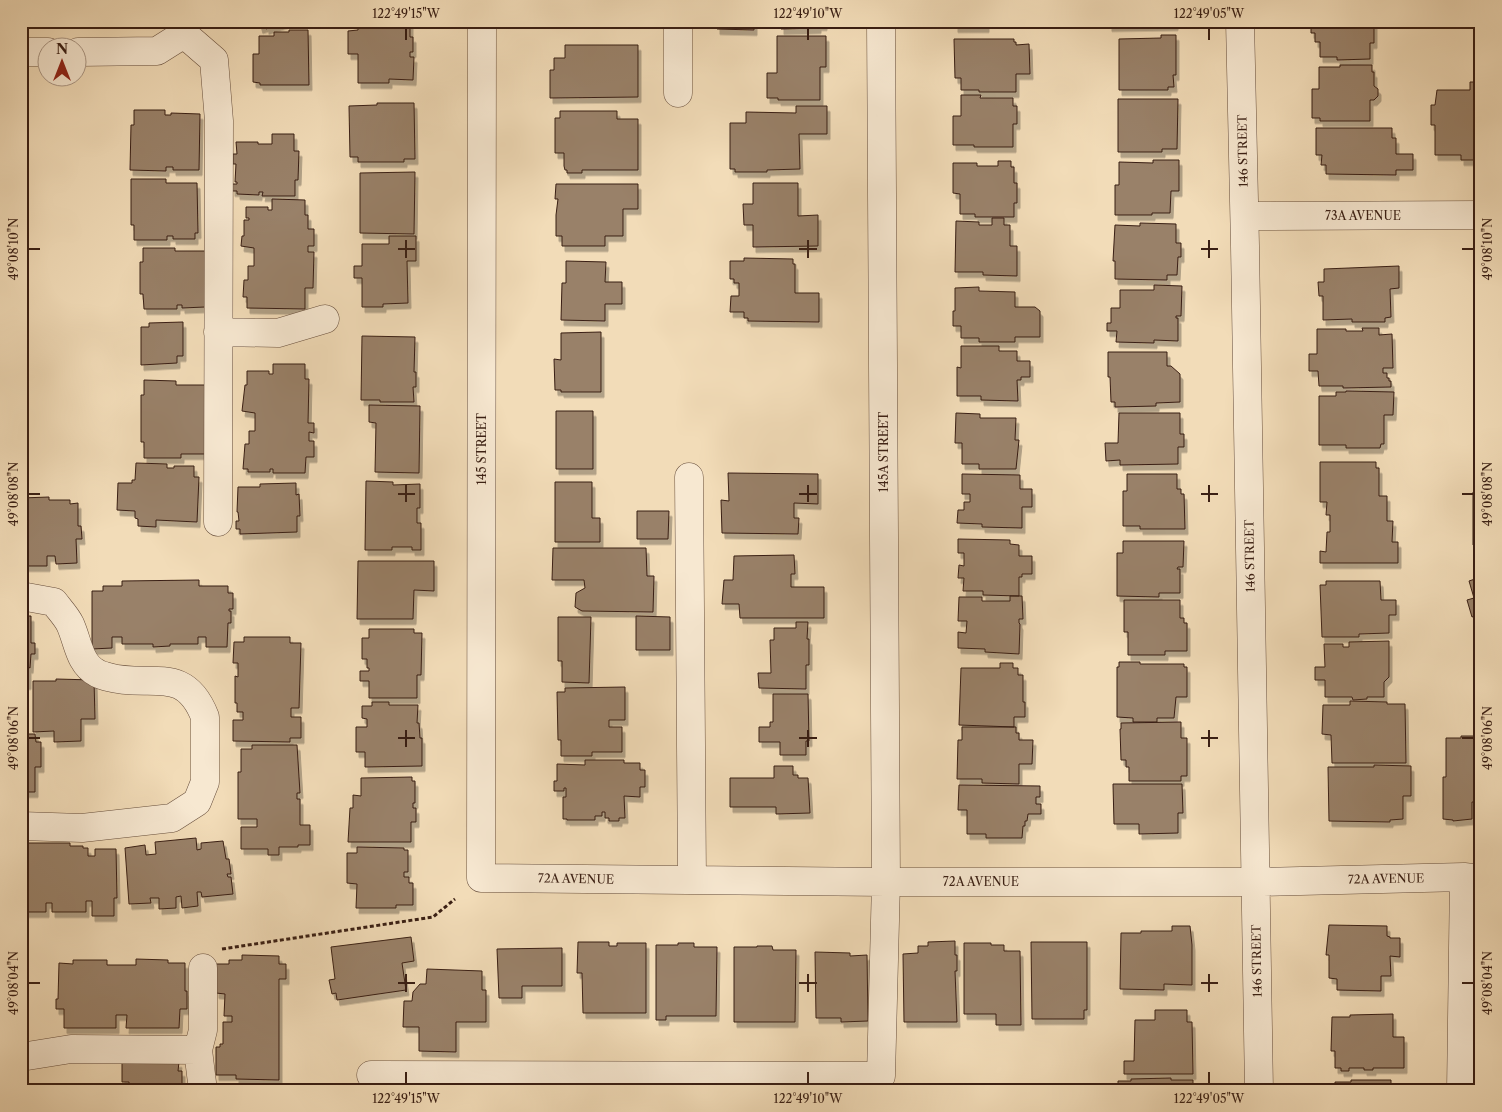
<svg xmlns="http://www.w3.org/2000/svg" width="1502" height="1112" viewBox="0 0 1502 1112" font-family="'Libre Caslon Text',serif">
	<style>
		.building { fill: #998169; stroke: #391e13; filter: url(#shadow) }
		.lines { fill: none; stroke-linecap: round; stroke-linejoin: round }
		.minor-casing { stroke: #674e3c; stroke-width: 29 }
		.path { stroke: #391e13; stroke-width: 3; stroke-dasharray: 4 2.5; stroke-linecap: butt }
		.minor { stroke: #f7e8d1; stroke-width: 28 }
		.ticks { fill: none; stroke: #391e13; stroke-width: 2 }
		.labels { text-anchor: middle; stroke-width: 4; stroke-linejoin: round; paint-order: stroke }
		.street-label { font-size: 12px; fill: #391e13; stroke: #f7e8d1 }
		.neatline { fill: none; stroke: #391e13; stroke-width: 2 }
		.ticks-label { font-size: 12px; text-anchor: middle; fill: #391e13 }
	</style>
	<defs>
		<filter id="shadow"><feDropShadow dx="3" dy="5.5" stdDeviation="0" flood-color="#0004"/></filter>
	</defs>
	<rect width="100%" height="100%" fill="#f2dcb8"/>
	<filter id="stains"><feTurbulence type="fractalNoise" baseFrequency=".004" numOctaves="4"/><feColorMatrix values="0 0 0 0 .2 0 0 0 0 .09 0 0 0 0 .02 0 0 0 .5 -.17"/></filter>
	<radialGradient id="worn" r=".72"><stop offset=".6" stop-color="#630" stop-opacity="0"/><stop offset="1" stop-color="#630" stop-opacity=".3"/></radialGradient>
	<!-- building -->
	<path class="building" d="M258 21H290L266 29V26L260 28Z
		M358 21H410V37H413V52H410V57H414L413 80 389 79V83H358V54H348V31L358 30Z
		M717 21H754V30L717 29Z
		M781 21H824V25H818V28L781 29Z
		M955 21H986V27H955Z
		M1109 21H1175V25L1109 26Z
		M1311 21H1374V43H1370V59L1337 60V57H1320V42H1315V33H1311Z
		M289 30H308L309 85H260V83L253 82V54H259V36H274V32H289Z
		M1161 35H1176V75H1173L1174 87H1168V90H1119V39L1161 38Z
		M777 36H826V67H820V100H778V98H767V73H777Z
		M954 39H1014V42H1016V45L1029 44 1030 74H1016V92H979V90H961V78H955Z
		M565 45H638V97L550 98V70H554V58H565Z
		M1340 65H1372V72H1374V86L1378 89V96L1374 100H1370V121H1320V118H1312V89H1319V67H1340Z
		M1470 82H1481V155H1477V160H1461V155H1435V125H1431V105H1435L1437 90H1470Z
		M961 95H981L980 98H1013V106H1017V124H1013V147H974V145H953V116H961Z
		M1118 99H1178L1177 149H1162V152H1118Z
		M377 103H414L415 159H404V162H358V157H350L349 106 377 105Z
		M796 106H827V134H799L800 169 767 170V172H735V169H730V123H746V112L796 113Z
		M134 110H165V115H171V113L200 114 199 170H173V167H166V171L130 170 131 125H134Z
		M560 111H617V119H638V170H582V173H567V170H565L564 166V153H555V118H560Z
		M1316 128H1392V138H1396V154H1413V170H1396V175L1326 174V165H1321L1322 155H1316Z
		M272 134H294V151H299L298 180H295V196H262L263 192H259V195L237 194V191H232V184H237V182H235L236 164H233V154H237L236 142H258V144H272Z
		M1153 160H1179V191H1171L1170 213H1152V215H1115V185H1119V162L1153 163Z
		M998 161H1011V167H1014V183H1017V203H1014V217H975V214H960V194L953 193V163H977V166H998Z
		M415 172 414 234 360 233V173Z
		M131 179H166V183H197L198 233H195V239H173V236H167V240H134V225H131Z
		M753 183H798V216L818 215V246L753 247V225H744L743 204H753Z
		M556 184H638V209H623V236H605V246H562V236H556V215L558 199H555Z
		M272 199 305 200V215H308V229H314V246H308V252H314L313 288H305V309L247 308V297H243L244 280H248V266H254V248L241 246 242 236H244V220H249V218H246V207H268V210H272Z
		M992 218H1004V225H1010V246H1017V276L983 275V272H955L956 221 979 222V225H992Z
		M1140 223 1176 224V243H1181V257H1178L1177 275H1167V280L1115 279V261H1113L1115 225 1140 226Z
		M389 236H416V261H407L408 303 383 304V307H362V278H354V266H362V244H389Z
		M143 248H175V251H207V301H205V307L182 308V305H177V309H144L143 294H140V262H143Z
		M744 258 793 259V264H795V293H819V322L748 321V318H744V312H730L731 296H739V283H734V279H730V261H744Z
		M566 261 606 262 605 282H622V304H605V321L561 320 562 283H566Z
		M1399 266V288L1390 289 1391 317 1385 318V322H1352V319L1323 320V296H1319L1318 282H1324V269Z
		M1154 285 1182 286 1181 316H1176V318H1178V341L1154 340V343L1116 342 1117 331H1107V323H1111V308H1120V290H1154Z
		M979 287V291L1015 292V307H1035L1040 311V337H1015V342H979V338H961V326H953V311H955V288Z
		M183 322V356H177V363L141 365V327H149V323Z
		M1362 328H1379V335L1392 334 1393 368H1383V373H1387V378H1389V381H1391V387L1343 388V386H1319L1318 371H1309V354H1317V329H1346V331H1363Z
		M601 332V392H561V390H555L554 359 561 360V333Z
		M362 336 415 337 414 372H416V387H413L414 402H380V400H361Z
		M961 346H999V351H1017V361H1030V377H1021V380H1017L1018 401 981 400V396H957V367L961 368Z
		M1108 352H1167V366H1171L1180 374V402L1156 403V406L1115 407V402H1111L1110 377H1108Z
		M273 364H305V379H309L308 423H314V433L309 432V441H314V457H306L305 473H273V469H270V472H248V469H243L245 444H249V431H255V413L242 411 245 385H247V371H269V374H273Z
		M144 380 176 381V385H205L206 454H181V458H144V442H141V395H144Z
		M1346 391 1394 392 1393 415H1384V444H1381L1380 448H1346V445H1319V396H1336V392H1346Z
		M369 405 420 406 419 473 375 472 376 423 369 422Z
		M556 411H593V469H556Z
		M956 413 980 414V418H1016L1015 440H1019L1016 469H979V464H962V443H955Z
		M1119 413H1180V434H1184V447H1178V464L1120 465V460L1106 461 1105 443H1118Z
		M1320 462H1376V468H1379V496H1387V521H1393L1392 542H1398V563H1320V551L1326 552 1327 532H1330V515H1326L1327 502H1320Z
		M136 463 167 464V468H174V466H194V477H199L197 522 156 520V527L138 526V519L135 518V511L117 510 118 483H132V480H135Z
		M728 473 818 474V504L794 503V518H799L798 534 722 533 721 500 729 501Z
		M962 474 1020 475V489H1032V507H1022V528L982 527V524L957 523 958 510H964V502H970V494H962Z
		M1127 474H1177V489H1181V494H1184L1185 529H1140V526H1123V491H1127Z
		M366 481 393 482V485L420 484V508H417V523H421V550H412V547H392V550H365Z
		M555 482H592V518H600V542H555Z
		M296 483V495L299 494 300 516H297V532L240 534V529H236V521H239L238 512H237L238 487H260V484Z
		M1473 492H1481V545H1473Z
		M49 497V500H70V504L78 503V526H81L82 539H76L77 563 56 564 55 556H47V566H21V498Z
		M637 511H669L668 539H637Z
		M958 539 1010 540V544L1019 545V556H1032V574H1022V577H1019V596L983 595V591H963L964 578H958L959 565 964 566V553H958Z
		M1123 541H1184L1183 567H1178L1177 569H1180V593H1159V597L1117 596V553H1123Z
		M553 548H646L647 576H654L653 612 582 611 575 607 576 593 585 588 584 580H552Z
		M794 555 795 574H791V587H824V618H740L739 604H722L724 580H733L734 556Z
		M358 561H434V591L414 590 413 619H357Z
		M1481 577V625L1478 615 1472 617 1467 600 1474 598 1469 581Z
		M199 580V586H228V593H233V609H229V611H231V623H228L227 647H206V637H198V644H170V646L153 647V644H122V637H112V648L92 649V591H103V586H122V581Z
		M1326 581H1380L1381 600H1396V615H1389V633L1359 634V637H1322L1320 585H1326Z
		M1010 596H1022L1023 619H1019V623L1020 624 1019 654 985 652V649L958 648V632L966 633 967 621H958L959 597H982V601H1010Z
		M1124 600H1180V618H1184V623H1187V651H1165V655H1128V632H1124Z
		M21 616H31V643H35V654H31L30 668 28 667V684H21Z
		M636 616 670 617V650H636Z
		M558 617H591L589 683 562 682V661H558Z
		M796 622H808L807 639H809V665H806V689L759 688 758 673H771L770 640H774V628H796Z
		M369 629H414V633H422L421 675H417V698H369V681H360V671H369V668H367V659H362V638H369Z
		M244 637H290V643H301L299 708H291V717H301V738H290V742L233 741V720H243V712H237V703H235V676L238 677V663H233L234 642H244Z
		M1389 641V677L1384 682V697H1367V699L1353 700 1352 697H1325V680H1315V667H1325L1324 644H1343V647H1349V642Z
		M1119 662H1140V664H1184V667H1187V697H1176L1174 718H1157V722H1133V718L1117 717V667H1119Z
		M1000 663H1013V668H1018V675H1023V702H1025V717H1014V727L959 725 961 668H1000Z
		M56 679 94 680 95 719H81V741L54 742V731L33 732V681H56Z
		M625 687V720H609V727H622V752H592V756H561V740H558L557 692H565V688Z
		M773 694H808L809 741H806V755H780V742H759V727H770V722H773Z
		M1350 701 1387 702V704H1405L1406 763H1332L1331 735 1322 734 1323 705H1350Z
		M372 702H389V705H418L417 723H419L420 738H422V766L365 767V752H356V727H367V719L362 718V706H372Z
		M1181 722V738H1187V776H1181V781H1129V767H1126V760H1121L1120 729H1121V723Z
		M962 727H1016V733H1019V740H1033L1032 764H1019V784L982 783V779H957L958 740H962Z
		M21 732H27V734H35L36 742H41V767H35V792H21Z
		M1461 736H1475V738H1479V740H1481V792H1474V802H1472V819L1453 821V820L1443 819V777H1446V738H1461Z
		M252 745H297L300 793H297V799H300V825H310V845H298V847H279V855H268V849H241V827H257V819H238V772H241V749H252Z
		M585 760H624V763H640V770H645V787H640V797L624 796 625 818H619V821H609V818H605V812H602V816H595V820H567V819H563V797H566V788H564V791H554V781H557V764L585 765Z
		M1374 765 1411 766V796H1403V819L1390 820V822L1329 821 1328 767H1374Z
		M774 766H793V775H798V778H808L810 813 776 814V807H730V778H774Z
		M412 777V781H415V803H413V808H416V822H411V842H348L350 808H353V795L361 796V778Z
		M1113 784H1182L1183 813H1178V833L1139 834V824H1114Z
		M959 785 1040 786V797H1036V804H1041V814H1028L1027 821H1025V826H1023L1022 838H986V834H967V810H958Z
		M196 838 197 850 201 849V843L223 841 226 859H229L231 874H227L228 877H231L233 894 202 897 201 892H197L198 906 182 908 181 896 176 897V908L159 909V898H150L151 903 129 904 125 848 145 845 146 855 156 854 155 842Z
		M28 843H70V846H83V848H88V856H95V849H116L117 898H114V916H92V901H86V912H52V903H46V912H21V845H28Z
		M357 847 404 848V850H408V872H404V877H409V883H413V905H396V908H356L357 884 347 883V853H357Z
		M1329 925 1387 926V936L1390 937V938H1400V957L1390 956 1391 976H1381V991L1337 990V979L1329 978V955H1326Z
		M1172 926H1190L1192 945V985L1164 984V990L1120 989 1121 933H1141V931H1172Z
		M411 937 414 961 402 963 406 990 337 1000 336 993 332 994 329 980 335 979 331 947Z
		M955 941V955H957V971H955L957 1022H904L903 954 918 953V946H928V942Z
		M578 942H609V946H617V943H646V1013H583L582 973H577Z
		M1031 942H1087V1010H1084V1019H1032Z
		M678 943H694V947H717L716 1016H666V1020H656V945H678Z
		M964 943H991V945H1004V951H1020L1021 1025H996V1014H964Z
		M757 946H772L773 950H796L795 1022H734V947H757Z
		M562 948V986H522V998H499L497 949Z
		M815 952 850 953V956L867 955 868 1021 841 1022V1018H816Z
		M242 955 279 956V964H286V979H279V1080L236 1079V1075H216V1047H220V1044H223V1022H232V1016H224L225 994 216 993V964H229V960H242Z
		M1477 957H1481V1011H1477Z
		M136 959 168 960V963H185V991H187V1009H180L179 1028H126L127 1015H116V1028H64V1009H56V999H58L59 963 73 964V960H107V965H136Z
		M427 969 482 971V990H486V1022H456V1052L419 1051V1027H403L404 1001H412L413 992 420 984H426Z
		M1155 1010H1187V1022H1192L1193 1074H1124V1061H1134L1135 1020H1155Z
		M1393 1014V1037H1404V1068H1373V1070H1364V1068H1349V1071H1341V1068H1335V1051H1331L1332 1017H1350V1015Z
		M122 1062H179L178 1071H182V1091H129V1082H122Z
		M1171 1078V1080H1193V1091H1118V1081H1131V1079Z
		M1351 1080H1391V1085L1405 1087V1091H1335V1082H1351Z
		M72 1084H90V1091H61V1086H72Z
		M242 1087H279V1091H242Z"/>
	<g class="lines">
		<!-- minor casing -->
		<g class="minor-casing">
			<path id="minor" d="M482 21 481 878 886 882H1255L1464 877 1481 879
				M1240 21 1245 246 1259 1091
				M21 52H48
				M78 52 157 51 184 34 214 60 219 121 218 522
				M678 93V21
				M1245 216 1481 215
				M218 332 278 333 325 319
				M689 477 692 880
				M21 596 54 602C59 609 66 616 70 624 78 641 79 664 97 673 100 675 105 676 108 677 150 689 184 663 205 717V782L197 802 172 818 82 828 21 826
				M203 968V1030L198 1050 203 1091
				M21 1057 71 1049 198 1050
				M371 1075 881 1076 886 882 881 21
				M1461 1091 1464 877"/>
		</g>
		<!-- path -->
		<path class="path" d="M222 949 433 917 455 899"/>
		<!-- minor -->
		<use href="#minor" class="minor"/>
	</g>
	<!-- ticks -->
	<path class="ticks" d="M406 28V40M808 28V40M1209 28V40M406 240V258M808 240V258M1209 240V258M28 249H40M398 249H415M799 249H817M1201 249H1218M1462 249H1474M406 485V502M808 485V502M1209 485V502M28 494H40M398 494H415M799 494H817M1201 494H1218M1462 494H1474M406 730V747M808 730V747M1209 730V747M28 738H40M398 738H415M799 738H817M1201 738H1218M1462 738H1474M406 974V992M808 974V992M1209 974V992M28 983H40M398 983H415M799 983H817M1201 983H1218M1462 983H1474M406 1072V1084M808 1072V1084M1209 1072V1084"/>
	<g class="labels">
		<!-- street labels -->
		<g class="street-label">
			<text transform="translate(1243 151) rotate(-91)" y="4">146 STREET</text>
			<text x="1363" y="220">73A AVENUE</text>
			<text transform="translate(482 449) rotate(-90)" y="4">145 STREET</text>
			<text transform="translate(884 452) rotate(-90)" y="4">145A STREET</text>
			<text transform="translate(1250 556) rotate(-91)" y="4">146 STREET</text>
			<text transform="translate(576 879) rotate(1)" y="4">72A AVENUE</text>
			<text transform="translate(1386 879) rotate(-1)" y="4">72A AVENUE</text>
			<text x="981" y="886">72A AVENUE</text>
			<text transform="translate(1257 961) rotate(-91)" y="4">146 STREET</text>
		</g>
	</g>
	<!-- margin -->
	<rect width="1502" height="1112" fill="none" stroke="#f2dcb8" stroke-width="55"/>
	<!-- north arrow -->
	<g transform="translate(62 62)"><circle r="24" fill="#f7e8d1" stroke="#ab9785"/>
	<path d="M0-4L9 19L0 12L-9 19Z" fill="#8f2418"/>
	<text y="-8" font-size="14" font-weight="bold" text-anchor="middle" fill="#391e13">N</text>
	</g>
	<rect x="28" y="28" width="1446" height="1056" class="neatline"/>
	<g class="ticks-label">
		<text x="406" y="18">122°49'15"W</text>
		<text x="808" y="18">122°49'10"W</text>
		<text x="1209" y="18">122°49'05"W</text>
		<text transform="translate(14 249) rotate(-90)" y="4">49°08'10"N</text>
		<text transform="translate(1488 249) rotate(-90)" y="4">49°08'10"N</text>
		<text transform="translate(14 494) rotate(-90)" y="4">49°08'08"N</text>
		<text transform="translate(1488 494) rotate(-90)" y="4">49°08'08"N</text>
		<text transform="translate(14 738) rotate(-90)" y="4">49°08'06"N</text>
		<text transform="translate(1488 738) rotate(-90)" y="4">49°08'06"N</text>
		<text transform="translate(14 983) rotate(-90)" y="4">49°08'04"N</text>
		<text transform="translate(1488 983) rotate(-90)" y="4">49°08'04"N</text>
		<text x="406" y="1103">122°49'15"W</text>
		<text x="808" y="1103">122°49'10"W</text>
		<text x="1209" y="1103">122°49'05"W</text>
	</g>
	<rect width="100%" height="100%" filter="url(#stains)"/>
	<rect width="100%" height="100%" fill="url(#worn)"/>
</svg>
